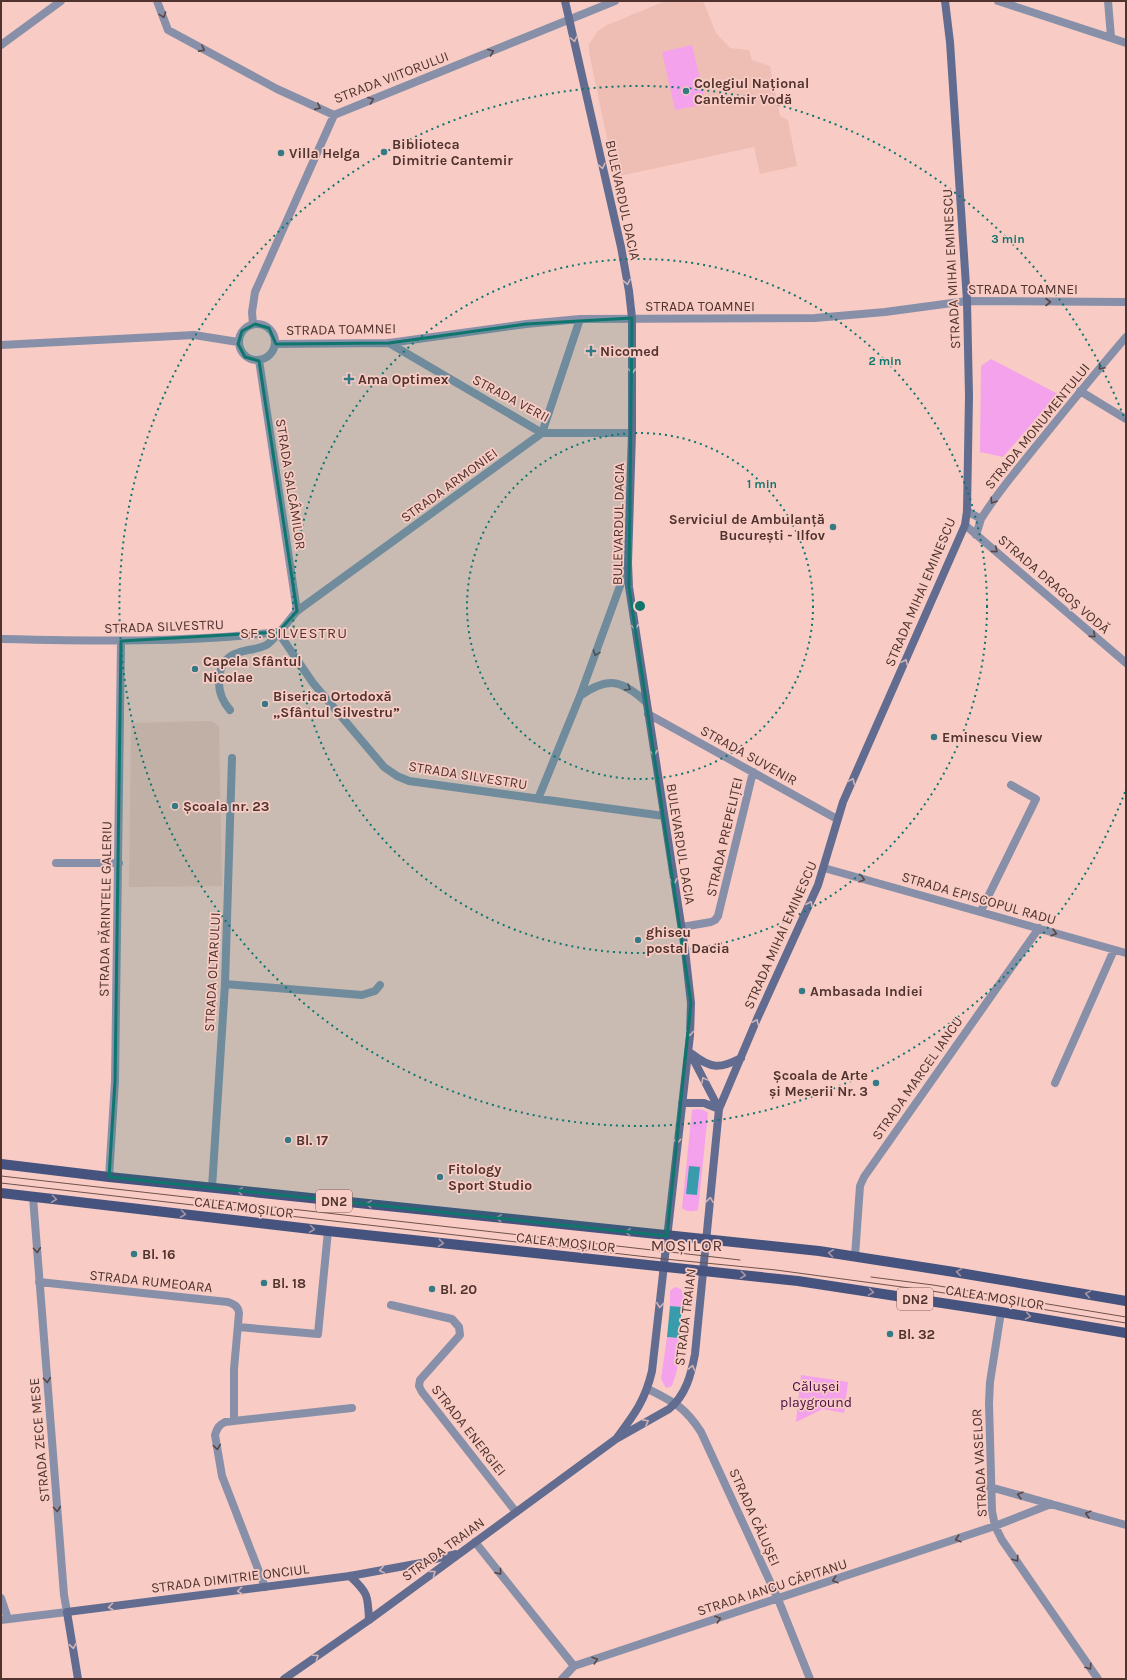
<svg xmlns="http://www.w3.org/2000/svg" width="1127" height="1680" viewBox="0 0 1127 1680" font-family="Karla,sans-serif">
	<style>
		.built { fill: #eebeb5 }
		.green { fill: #f3a2eb }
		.water { fill: #399cac }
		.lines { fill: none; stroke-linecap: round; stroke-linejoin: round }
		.minor { stroke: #8790a8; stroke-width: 8 }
		.tertiary { stroke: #8790a8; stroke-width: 8 }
		.secondary { stroke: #616c90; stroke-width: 8 }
		.primary { stroke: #46537e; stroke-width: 10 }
		.tram { stroke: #71514c; stroke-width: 1 }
		.oneway { stroke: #5b4646 }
		.oneway2 { stroke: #d2b4b7 }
		.oneway3 { stroke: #a896a4 }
		.marked { fill: #0f766e; fill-opacity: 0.2; stroke: #0f766e; stroke-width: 3; stroke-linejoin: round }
		.ring { fill: none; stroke: #0f766e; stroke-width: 2; stroke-dasharray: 2 4 }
		.poi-dot { fill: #347a86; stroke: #f8ccc4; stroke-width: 1.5 }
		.labels { text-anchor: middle; stroke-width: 3.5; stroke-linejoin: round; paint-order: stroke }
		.shield { fill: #f8ccc4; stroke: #82615b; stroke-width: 1 }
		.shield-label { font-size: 13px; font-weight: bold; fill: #50332e }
		.street-label { font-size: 14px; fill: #50332e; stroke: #f8ccc4 }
		.poi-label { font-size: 14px; font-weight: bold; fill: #50332e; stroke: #f8ccc4; text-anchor: start }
		.park-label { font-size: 14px; fill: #470d44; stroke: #f8ccc4 }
		.neighbourhood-label { font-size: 15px; letter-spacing: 1px; fill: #50332e; stroke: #f8ccc4 }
		.quarter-label { font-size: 16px; letter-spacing: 1px; fill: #50332e; stroke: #f8ccc4 }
		.centre { fill: #0f766e; stroke: #f8ccc4; stroke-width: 2 }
		.ring-label { font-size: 12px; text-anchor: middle; font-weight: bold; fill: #0f766e; stroke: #f8ccc4; stroke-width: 3.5; stroke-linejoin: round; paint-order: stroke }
	</style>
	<rect width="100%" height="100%" fill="#f8ccc4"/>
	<!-- built -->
	<path class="built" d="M665 1H703L716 33 730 48 749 50 752 60 770 66 780 116 788 120 797 166 760 174 754 147 615 177 589 52V44L598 31 605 26Z
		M211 721 219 726 222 886 129 887 131 723Z"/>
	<!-- green -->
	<path class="green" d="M692 45 706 104 675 110 662 52Z
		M991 359 1058 394 1003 457 980 452 981 366Z
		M697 1109 704 1110 708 1113 698 1210C691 1212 687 1212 682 1208L692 1110Z
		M675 1287 681 1289 684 1295 682 1307 670 1306V1291Z
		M667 1337 679 1338 677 1370 672 1386 666 1388 661 1379Z
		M801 1375 848 1382 844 1413 823 1409 796 1422Z"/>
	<!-- water -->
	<path class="water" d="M689 1166 700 1167 697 1195 686 1194Z
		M670 1306 682 1307 679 1338 667 1337Z"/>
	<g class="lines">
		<!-- minor -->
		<path class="minor" d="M157 1 168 30 277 89 334 115 615 1
			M1108 1 1111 37
			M1 45 61 1
			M239 342a18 18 0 1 1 36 0a18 18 0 1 1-36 0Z
			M253 324 252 312 255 292 334 115
			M389 343 542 433H632
			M275 344 389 343 526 324 580 319 815 318 885 312 967 301 1126 302
			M1 345 194 335 238 342
			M259 360 297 611
			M1080 391 1126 419
			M967 511 981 519C997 493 1017 470 1036 446 1066 409 1095 373 1126 337
			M965 525 1126 663
			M976 535 981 519
			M278 632 313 683 384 767 397 776 409 781 664 816
			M1 639C93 641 186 643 278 632
			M580 696C608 676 622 680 646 702
			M230 710C223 702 219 694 219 683 219 662 228 654 248 650 255 649 262 648 268 644 279 635 287 622 297 611L542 433 580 319
			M648 714 837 819
			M538 799 580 696 628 564
			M56 863H119
			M824 868 1126 953
			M981 911 1036 799 1011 785
			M682 927 711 922 715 920 718 916 753 772
			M225 984 362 995 375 991 380 985
			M1055 1083 1114 950
			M109 1177 115 1081 121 641
			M212 1188 225 984 232 758
			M33 1197 64 1595 67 1612
			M855 1256 860 1186 864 1177 1039 928
			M39 1282 228 1302C234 1304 238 1306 239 1313L234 1369V1421
			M391 1305 452 1319 459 1327 460 1335 420 1380 419 1386 422 1392 516 1512
			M1001 1312 990 1382 989 1403 992 1511 995 1526 1002 1540 1098 1679
			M238 1327 318 1334 328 1231
			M648 1389C674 1402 685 1407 701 1432L778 1599 810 1679
			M990 1487 1126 1525
			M475 1542 574 1666
			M265 1587 222 1476 215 1435C217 1428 219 1425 225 1422L352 1408
			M1 1598 8 1619
			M562 1679 574 1666 995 1526 1051 1504"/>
		<!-- tertiary -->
		<path class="tertiary" d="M998 1 1126 43
			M1 1620 67 1612"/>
		<!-- secondary -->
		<path class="secondary" d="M565 1 621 247 629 291 632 318V433L628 563 629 587 685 950 691 1003 690 1035 652 1371C645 1401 634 1415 616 1439
			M692 1054C711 1069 720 1069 741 1058
			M682 1103H704L719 1109
			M719 1109 757 1019 818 885 843 802 965 525 967 511 969 396 967 301 950 42 945 1
			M350 1576C368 1593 368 1595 369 1620
			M78 1679 67 1612 350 1576 421 1563 455 1554
			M284 1679 369 1620 616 1439 669 1409C686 1395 691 1375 695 1354L719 1109 689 1051"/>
		<!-- primary -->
		<path class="primary" d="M1 1164 109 1177 819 1251 954 1272 1126 1301
			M1 1193 328 1231 798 1281 1001 1312 1126 1333"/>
		<!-- tram -->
		<path class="tram" d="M1 1176 740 1260
			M1 1183 665 1259 776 1270 932 1291 1126 1323
			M871 1277 933 1285 1126 1317"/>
	</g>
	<!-- one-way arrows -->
	<defs><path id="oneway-chevron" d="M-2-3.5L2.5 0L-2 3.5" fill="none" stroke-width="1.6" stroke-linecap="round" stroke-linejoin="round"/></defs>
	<g class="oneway">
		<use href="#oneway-chevron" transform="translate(163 15) rotate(70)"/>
		<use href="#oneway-chevron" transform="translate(202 49) rotate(28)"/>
		<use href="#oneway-chevron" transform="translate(491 52) rotate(-22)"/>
		<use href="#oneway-chevron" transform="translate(371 100) rotate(-21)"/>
		<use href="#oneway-chevron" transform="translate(318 107) rotate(24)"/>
		<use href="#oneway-chevron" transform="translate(1048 302)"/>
		<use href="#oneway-chevron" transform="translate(1101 367) rotate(131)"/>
		<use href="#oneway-chevron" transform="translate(993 501) rotate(124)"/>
		<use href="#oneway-chevron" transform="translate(995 550) rotate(40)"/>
		<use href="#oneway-chevron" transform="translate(1093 635) rotate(41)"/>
		<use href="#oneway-chevron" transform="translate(596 653) rotate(110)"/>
		<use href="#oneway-chevron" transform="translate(628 688) rotate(30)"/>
		<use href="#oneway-chevron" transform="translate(862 879) rotate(15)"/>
		<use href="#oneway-chevron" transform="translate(1054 933) rotate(16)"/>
		<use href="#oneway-chevron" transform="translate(37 1250) rotate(86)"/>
		<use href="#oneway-chevron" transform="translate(47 1380) rotate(85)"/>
		<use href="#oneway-chevron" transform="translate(217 1447) rotate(82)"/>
		<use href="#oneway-chevron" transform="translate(1020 1495) rotate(-164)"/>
		<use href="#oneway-chevron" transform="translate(57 1509) rotate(85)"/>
		<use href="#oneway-chevron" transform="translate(1088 1514) rotate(-165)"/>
		<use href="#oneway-chevron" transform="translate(958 1539) rotate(162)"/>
		<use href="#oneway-chevron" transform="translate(1016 1559) rotate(56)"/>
		<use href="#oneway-chevron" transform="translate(499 1572) rotate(51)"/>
		<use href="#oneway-chevron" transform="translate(835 1580) rotate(162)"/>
		<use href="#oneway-chevron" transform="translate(718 1619) rotate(-18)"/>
		<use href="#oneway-chevron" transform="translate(595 1660) rotate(-18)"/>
		<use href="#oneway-chevron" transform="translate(1089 1667) rotate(56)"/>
	</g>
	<g class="oneway2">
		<use href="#oneway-chevron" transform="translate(574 39) rotate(77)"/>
		<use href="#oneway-chevron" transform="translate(602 166) rotate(77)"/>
		<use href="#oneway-chevron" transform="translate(627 282) rotate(79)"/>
		<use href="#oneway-chevron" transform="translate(632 371) rotate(90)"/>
		<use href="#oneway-chevron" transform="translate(635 627) rotate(82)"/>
		<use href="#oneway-chevron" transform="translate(905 662) rotate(-66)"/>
		<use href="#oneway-chevron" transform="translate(654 753) rotate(81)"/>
		<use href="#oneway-chevron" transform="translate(852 781) rotate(-66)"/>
		<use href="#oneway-chevron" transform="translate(674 881) rotate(81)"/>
		<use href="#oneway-chevron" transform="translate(810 904) rotate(-65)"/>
		<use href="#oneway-chevron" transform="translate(756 1022) rotate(-66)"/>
		<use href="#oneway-chevron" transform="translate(690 1033) rotate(94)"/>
		<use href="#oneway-chevron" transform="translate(704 1080) rotate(-118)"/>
		<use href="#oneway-chevron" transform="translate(677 1141) rotate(97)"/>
		<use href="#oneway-chevron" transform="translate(710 1200) rotate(-84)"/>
		<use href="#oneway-chevron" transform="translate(660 1305) rotate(96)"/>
		<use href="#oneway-chevron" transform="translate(692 1368) rotate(-76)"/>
		<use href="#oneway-chevron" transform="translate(646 1422) rotate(-29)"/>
		<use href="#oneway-chevron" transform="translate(382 1570) rotate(170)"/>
		<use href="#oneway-chevron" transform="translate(433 1573) rotate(-36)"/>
		<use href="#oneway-chevron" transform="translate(240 1591) rotate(173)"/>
		<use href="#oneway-chevron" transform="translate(111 1607) rotate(173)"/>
		<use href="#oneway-chevron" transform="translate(73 1646) rotate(80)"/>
		<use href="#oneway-chevron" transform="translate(316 1657) rotate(-35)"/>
	</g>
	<g class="oneway3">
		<use href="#oneway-chevron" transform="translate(240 1191) rotate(-174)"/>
		<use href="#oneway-chevron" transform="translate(54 1199) rotate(7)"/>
		<use href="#oneway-chevron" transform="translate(369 1204) rotate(-174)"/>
		<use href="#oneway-chevron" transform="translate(183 1214) rotate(7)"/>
		<use href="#oneway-chevron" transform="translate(499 1218) rotate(-174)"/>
		<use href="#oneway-chevron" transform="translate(312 1229) rotate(7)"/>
		<use href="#oneway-chevron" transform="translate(628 1232) rotate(-174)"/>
		<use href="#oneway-chevron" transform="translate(441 1243) rotate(6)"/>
		<use href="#oneway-chevron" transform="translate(831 1253) rotate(-172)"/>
		<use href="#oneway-chevron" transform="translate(959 1272) rotate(-171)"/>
		<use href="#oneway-chevron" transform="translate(743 1275) rotate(6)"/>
		<use href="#oneway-chevron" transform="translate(871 1292) rotate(9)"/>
		<use href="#oneway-chevron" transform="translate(1088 1294) rotate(-170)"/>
		<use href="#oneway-chevron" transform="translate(1028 1316) rotate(10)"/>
	</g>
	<!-- marked area -->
	<path class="marked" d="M632 318 629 587 691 1003 667 1236 109 1177 115 1081 121 641 278 632 297 611 259 361 245 357 238 344 242 331 255 324 269 328 276 344 389 343 526 324Z"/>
	<!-- distance rings -->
	<g class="ring">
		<circle cx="640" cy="606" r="173"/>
		<circle cx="640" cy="606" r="347"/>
		<path d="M1125 792A520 520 0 1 1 1125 420"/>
	</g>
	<!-- markers -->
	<g class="poi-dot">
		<circle cx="686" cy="91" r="4"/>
		<circle cx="384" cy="152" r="4"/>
		<circle cx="281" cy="153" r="4"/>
		<path d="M589 345h4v4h4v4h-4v4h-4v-4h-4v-4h4z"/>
		<path d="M347 373h4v4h4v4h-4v4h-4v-4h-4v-4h4z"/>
		<circle cx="833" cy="527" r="4"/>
		<circle cx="195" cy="669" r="4"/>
		<circle cx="265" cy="704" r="4"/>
		<circle cx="934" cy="737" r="4"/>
		<circle cx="175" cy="806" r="4"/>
		<circle cx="638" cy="940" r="4"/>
		<circle cx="802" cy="991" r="4"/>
		<circle cx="876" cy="1083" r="4"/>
		<circle cx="288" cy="1140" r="4"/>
		<circle cx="440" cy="1177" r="4"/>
		<circle cx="134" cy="1254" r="4"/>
		<circle cx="264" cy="1283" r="4"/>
		<circle cx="432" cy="1289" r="4"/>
		<circle cx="890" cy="1334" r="4"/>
	</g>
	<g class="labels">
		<!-- shield labels -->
		<g class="shield">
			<rect x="316" y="1190" width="36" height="22" rx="3"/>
			<rect x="897" y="1288" width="36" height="22" rx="3"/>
		</g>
		<g class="shield-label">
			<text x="334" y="1206">DN2</text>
			<text x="915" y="1304">DN2</text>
		</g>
		<!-- street labels -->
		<g class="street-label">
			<text transform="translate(391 77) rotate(-21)" y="5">STRADA VIITORULUI</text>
			<text transform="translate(623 200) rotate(78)" y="5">BULEVARDUL DACIA</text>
			<text transform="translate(951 269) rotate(-93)" y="5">STRADA MIHAI EMINESCU</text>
			<text x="1023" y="294">STRADA TOAMNEI</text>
			<text x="700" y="311">STRADA TOAMNEI</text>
			<text transform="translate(341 329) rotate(-1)" y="5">STRADA TOAMNEI</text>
			<text transform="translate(511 398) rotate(28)" y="5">STRADA VERII</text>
			<text transform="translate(1037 426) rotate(-51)" y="5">STRADA MONUMENTULUI</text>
			<text transform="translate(291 484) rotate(81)" y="5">STRADA SALCÂMILOR</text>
			<text transform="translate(449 485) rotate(-36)" y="5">STRADA ARMONIEI</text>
			<text transform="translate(618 524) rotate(-89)" y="5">BULEVARDUL DACIA</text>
			<text transform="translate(1054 584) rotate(41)" y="5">STRADA DRAGOȘ VODĂ</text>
			<text transform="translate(920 592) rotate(-67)" y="5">STRADA MIHAI EMINESCU</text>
			<text transform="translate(164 626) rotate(-2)" y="5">STRADA SILVESTRU</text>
			<text transform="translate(749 755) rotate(29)" y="5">STRADA SUVENIR</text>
			<text transform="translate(468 775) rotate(9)" y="5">STRADA SILVESTRU</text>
			<text transform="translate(724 837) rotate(-77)" y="5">STRADA PREPELIȚEI</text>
			<text transform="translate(681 844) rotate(81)" y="5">BULEVARDUL DACIA</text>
			<text transform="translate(979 898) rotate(16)" y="5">STRADA EPISCOPUL RADU</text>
			<text transform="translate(105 909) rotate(-89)" y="5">STRADA PĂRINTELE GALERIU</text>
			<text transform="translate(780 935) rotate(-66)" y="5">STRADA MIHAI EMINESCU</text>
			<text transform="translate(212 972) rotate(-87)" y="5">STRADA OLTARULUI</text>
			<text transform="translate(917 1078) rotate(-55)" y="5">STRADA MARCEL IANCU</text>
			<text transform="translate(244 1207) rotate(7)" y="5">CALEA MOȘILOR</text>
			<text transform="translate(566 1242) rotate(6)" y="5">CALEA MOȘILOR</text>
			<text transform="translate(151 1281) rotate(6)" y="5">STRADA RUMEOARA</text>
			<text transform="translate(995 1297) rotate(9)" y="5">CALEA MOȘILOR</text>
			<text transform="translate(685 1317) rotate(-83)" y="5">STRADA TRAIAN</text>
			<text transform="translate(469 1430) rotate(52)" y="5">STRADA ENERGIEI</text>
			<text transform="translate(39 1440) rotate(-95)" y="5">STRADA ZECE MESE</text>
			<text transform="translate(979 1463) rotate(-93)" y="5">STRADA VASELOR</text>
			<text transform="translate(755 1517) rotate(66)" y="5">STRADA CĂLUȘEI</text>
			<text transform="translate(443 1549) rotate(-36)" y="5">STRADA TRAIAN</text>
			<text transform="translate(230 1578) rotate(-7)" y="5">STRADA DIMITRIE ONCIUL</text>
			<text transform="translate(772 1587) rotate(-18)" y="5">STRADA IANCU CĂPITANU</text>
		</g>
		<!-- poi labels -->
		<g class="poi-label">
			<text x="694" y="88">Colegiul Național<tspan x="694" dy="16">Cantemir Vodă</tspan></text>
			<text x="392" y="149">Biblioteca<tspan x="392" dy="16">Dimitrie Cantemir</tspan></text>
			<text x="289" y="158">Villa Helga</text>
			<text x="600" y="356">Nicomed</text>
			<text x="358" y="384">Ama Optimex</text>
			<text x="825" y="524" text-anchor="end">Serviciul de Ambulanță<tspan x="825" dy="16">București - Ilfov</tspan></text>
			<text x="203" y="666">Capela Sfântul<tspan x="203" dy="16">Nicolae</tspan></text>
			<text x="273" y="701">Biserica Ortodoxă<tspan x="273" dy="16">„Sfântul Silvestru”</tspan></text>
			<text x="942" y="742">Eminescu View</text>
			<text x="183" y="811">Școala nr. 23</text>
			<text x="646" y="937">ghiseu<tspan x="646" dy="16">postal Dacia</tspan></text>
			<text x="810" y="996">Ambasada Indiei</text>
			<text x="868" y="1080" text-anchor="end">Școala de Arte<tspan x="868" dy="16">și Meserii Nr. 3</tspan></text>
			<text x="296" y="1145">Bl. 17</text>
			<text x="448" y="1174">Fitology<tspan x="448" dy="16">Sport Studio</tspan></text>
			<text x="142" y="1259">Bl. 16</text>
			<text x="272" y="1288">Bl. 18</text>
			<text x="440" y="1294">Bl. 20</text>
			<text x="898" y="1339">Bl. 32</text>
		</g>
		<!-- park labels -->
		<g class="park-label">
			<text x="816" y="1391">Călușei<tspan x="816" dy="16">playground</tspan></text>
		</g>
		<!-- neighbourhood labels -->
		<g class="neighbourhood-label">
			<text x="294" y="638">SF. SILVESTRU</text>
		</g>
		<!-- quarter labels -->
		<g class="quarter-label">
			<text x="687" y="1251">MOȘILOR</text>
		</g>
	</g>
	<circle cx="640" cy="606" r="6" class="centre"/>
	<g class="ring-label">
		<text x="1008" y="243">3 min</text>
		<text x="885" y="365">2 min</text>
		<text x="762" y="488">1 min</text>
	</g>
	<!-- border -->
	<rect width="1127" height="1680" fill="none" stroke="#50332e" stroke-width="4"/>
</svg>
